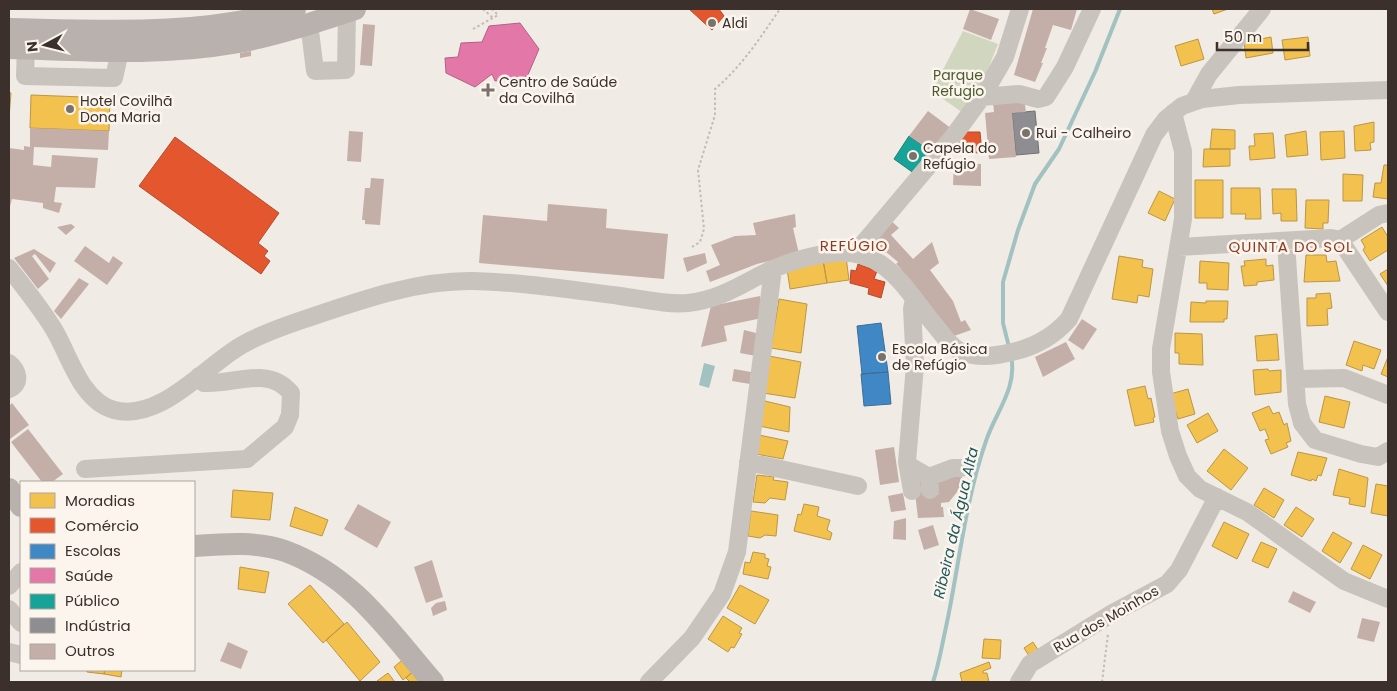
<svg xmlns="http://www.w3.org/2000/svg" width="1397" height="691" viewBox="0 0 1397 691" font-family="Poppins,sans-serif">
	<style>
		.green { fill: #d1d6bf }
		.water { fill: #a1c2c1 }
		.homes { fill: #f2c14e; stroke: #bb9644 }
		.shops { fill: #e4572e; stroke: #b14b2d }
		.schools { fill: #3f88c5; stroke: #3e6e97 }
		.health { fill: #e377a8; stroke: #b16282 }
		.public { fill: #17a398; stroke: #228077 }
		.industry { fill: #8d8d92; stroke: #747173 }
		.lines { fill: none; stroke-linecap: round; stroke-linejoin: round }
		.stream { stroke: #a1c2c1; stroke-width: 4 }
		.building { fill: #c3afa7 }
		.path { stroke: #c2bbb6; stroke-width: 2; stroke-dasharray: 2.5 2.5; stroke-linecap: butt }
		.minor { stroke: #c9c3be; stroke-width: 18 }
		.major { stroke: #b8b1ad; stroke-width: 22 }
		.poi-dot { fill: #7a716c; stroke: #fbf5ee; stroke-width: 2 }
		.labels { text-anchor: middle; stroke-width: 5; stroke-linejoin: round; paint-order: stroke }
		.poi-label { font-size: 14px; fill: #3b302b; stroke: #fbf5ee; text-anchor: start }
		.park-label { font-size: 14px; fill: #4a5a2e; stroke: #fbf5ee }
		.street-label { font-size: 14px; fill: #3b302b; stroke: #fbf5ee }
		.neighbourhood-label { font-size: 15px; letter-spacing: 1px; fill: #8c3b22; stroke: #fbf5ee }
		.water-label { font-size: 15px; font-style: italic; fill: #1f5a5e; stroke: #fbf5ee }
	</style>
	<rect width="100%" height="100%" fill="#f0ebe5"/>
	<!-- green -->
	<path class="green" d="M963 31 998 44 988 69 963 113 932 91Z"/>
	<!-- water -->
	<path class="water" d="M704 363 715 366 709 388 699 385Z"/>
	<!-- homes -->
	<path class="homes" d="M1212 9H1228L1214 14Z
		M1271 37 1273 53 1246 58 1244 42Z
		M1308 37 1310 56 1285 60 1282 40Z
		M1198 39 1204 59 1181 66 1175 46Z
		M9 92 11 93 9 118Z
		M31 95 110 98 109 131 30 128Z
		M1374 122V142L1370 143 1371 150 1355 151 1354 126Z
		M1212 129 1235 130V149H1210Z
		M1306 131 1308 155 1287 157 1285 135Z
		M1344 131 1345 158 1321 160 1320 132Z
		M1273 133 1275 158 1250 160 1249 146H1255L1254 134Z
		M1204 149H1230V166L1203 167Z
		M1384 165H1388V199L1373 197 1375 183H1381Z
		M1343 174 1363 175 1362 201H1343Z
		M1195 180H1223V218H1195Z
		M1231 188H1260L1261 219H1245L1246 214H1231Z
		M1272 189H1296L1297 221H1281V213L1273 214Z
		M1159 191 1175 199 1165 221 1148 213Z
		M1306 200H1329L1328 223H1323V229L1305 228Z
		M1382 227 1388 237V250L1370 261 1363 250 1365 247 1361 240Z
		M1306 255H1326L1327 262 1336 261 1340 281 1304 282Z
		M1119 256 1143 260 1142 267 1153 269 1149 297 1138 295 1137 303 1112 299Z
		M846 257 849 280 827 283 823 260Z
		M1266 259V266L1273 265 1274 280 1257 282V285L1244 286 1241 266H1245L1244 261Z
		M823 260 827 283 790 289 787 269Z
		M1200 261 1229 263 1228 290 1207 289V283H1199Z
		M1388 269V286L1380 274Z
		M1330 293 1332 308 1327 309 1328 325 1307 326V298H1316V294Z
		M779 299 807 304 801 353 771 348Z
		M1206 301H1228L1227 319H1224V322H1190L1191 302 1206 303Z
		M1175 333 1202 334 1203 365 1179 364V353H1175Z
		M1277 334 1279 360 1257 361 1255 336Z
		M1354 341 1381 350 1374 369 1363 365 1362 371 1346 365Z
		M769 356 801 362 795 398 763 393Z
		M1388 357V377L1381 374Z
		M1268 369 1269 371 1281 370V392L1255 395 1253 370Z
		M1145 386 1148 399 1151 398 1155 417 1153 418 1154 422 1135 426 1127 390Z
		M1188 389 1195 414 1178 419 1170 394Z
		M1325 396 1350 402 1344 428 1319 422Z
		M765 401 790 407 789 432 759 426Z
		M1269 406 1273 414 1279 412 1284 425 1287 423 1291 441 1286 443 1288 447 1271 454 1265 440 1269 439 1265 429 1260 431 1252 413Z
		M1208 413 1218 431 1197 443 1187 425Z
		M759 435 788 441 783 459 756 454Z
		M1224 449 1248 468 1231 490 1207 471Z
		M1298 452 1327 458 1321 476 1318 475 1316 481 1312 479 1311 481 1291 475Z
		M1339 469 1368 478 1365 507 1349 504 1350 498 1333 495Z
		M757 475 774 477 773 480 788 482 785 500 770 498 765 503 753 502Z
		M1376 484 1388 486V516L1371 513Z
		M1264 488 1284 500 1274 518 1254 505Z
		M233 490 273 493 270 520 231 517Z
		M804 504 819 507 817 516 830 520 827 530 832 533 830 540 794 531 798 514 801 515Z
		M295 507 328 520 322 536 290 526Z
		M1296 507 1314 519 1302 537 1284 525Z
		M751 511 778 515 776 536 765 535 760 538 748 536Z
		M1224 522 1249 534 1237 559 1212 546Z
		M1333 532 1352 543 1340 563 1322 551Z
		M1261 542 1277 549 1268 568 1252 561Z
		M1363 545 1382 555 1370 579 1351 569Z
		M753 552 765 554V558L769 559 767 566 771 567 768 579 743 574 745 562 750 563Z
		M240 567 269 572 265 593 238 589Z
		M310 585 344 624 323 643 288 604Z
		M740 585 769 600 755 624 727 608Z
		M723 616 742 628 739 633 742 634 734 648 731 647 728 652 708 639Z
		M347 622 380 662 360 681 326 640Z
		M984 639 1001 640 1000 659 982 658Z
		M1033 642 1040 653 1031 659 1024 648Z
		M407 656 417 668 403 680 394 667Z
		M989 662 991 668 983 671V673H987L989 682H962L960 673Z
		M416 669 426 682H410L406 678Z
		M87 670H105L104 674 87 672Z
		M105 670H122L121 677 104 674Z
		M388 673 395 682H378L377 681Z"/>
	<!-- shops -->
	<path class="shops" d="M689 9H719L724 16 712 30Z
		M961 132H980L982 153 951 152Z
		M175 137 279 213 258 243 268 251 264 256 270 261 261 274 139 186Z
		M858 264 877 271 874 279 885 282 881 298 868 294 869 288 850 283 851 270 856 271Z"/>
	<!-- schools -->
	<path class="schools" d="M881 323 888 372 862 374 857 326Z
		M888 372 891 404 864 406 861 374Z"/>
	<!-- health -->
	<path class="health" d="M520 23 539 49 527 77 495 81 492 74 475 87 446 73 445 58 458 57 461 43 482 42 489 26Z"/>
	<!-- public -->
	<path class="public" d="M909 136 932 152 915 174 894 159Z"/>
	<!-- industry -->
	<path class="industry" d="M1035 111 1039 153 1016 155 1012 113Z"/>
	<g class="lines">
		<!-- stream -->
		<path class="stream" d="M1009 347 1003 323V282L1018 230 1035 184 1059 149 1095 72 1120 9
			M933 682C939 664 942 645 946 627 959 566 965 501 986 441 995 413 1018 388 1011 356"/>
	</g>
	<!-- building -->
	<path class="building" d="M970 9 999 19 991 40 963 29Z
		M1033 9H1077L1071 30 1053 25 1045 48H1047L1041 63H1043L1035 82 1014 75Z
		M363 24 375 25 372 66 360 65Z
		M251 51V56L240 58V53Z
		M1024 98 1026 112 1012 113 1016 157 989 159 985 113 994 112 993 102Z
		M928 111 952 129 934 153 909 136Z
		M30 128 109 131 108 150 34 147 33 165 51 167 52 155 98 158 95 188 56 187 54 202 62 203 59 213 43 208V203L12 199 9 210V148L24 150V146L30 147Z
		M349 131 363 132 361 162 347 161Z
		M954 163 981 164V186L953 185Z
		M371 178 384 179 380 225 365 224V220H362L365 188H370Z
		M548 204 607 209 606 228 668 234 664 279 479 263 483 215 547 221Z
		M795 214 796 227 793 228 799 254 757 264 710 282 706 271 720 265 711 245 735 236 756 235 753 223Z
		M888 218 899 228 891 235 913 259 932 242 939 263 930 270 953 301 961 322 965 320 971 330 954 336 899 270 901 269 896 264 898 262 886 252 885 253 879 249 878 251 865 245Z
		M71 224 75 227 66 235 57 227Z
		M85 246 109 263 113 256 123 263 107 285 74 261Z
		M34 249 56 263 50 273 35 254 32 256 49 279 38 289 14 258Z
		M705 253 707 263 687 272 683 258Z
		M79 278 89 284 61 319 54 311Z
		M760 296 762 318 724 326 727 341 701 347 711 306Z
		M1082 319 1097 329 1083 350 1068 340Z
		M744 330 760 334 756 356 740 353Z
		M1066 342 1075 359 1043 377 1035 357Z
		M734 369 751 372 750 384 732 381Z
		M12 403 29 425 10 439 9 406Z
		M28 429 63 474 52 482H42L11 442Z
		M894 447 899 482 880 485 875 450Z
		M949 471 963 478 961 487 949 502 941 503V507H943L944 517 918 518 913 476 926 480 927 496 940 494 931 493V479Z
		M903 493 906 510 891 512 888 496Z
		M358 504 391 522 377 548 344 529Z
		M906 518V540L893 539 894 521Z
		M933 525 939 545 924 550 918 530Z
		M432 560 443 597 426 603 414 567Z
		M1293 591 1316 602 1310 613 1288 602Z
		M445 601 447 610 433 616 431 608 436 603Z
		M1362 618 1380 622 1374 642 1357 638Z
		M228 642 248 651 241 669 220 661Z"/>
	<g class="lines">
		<!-- path -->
		<path class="path" d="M483 9 493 18
			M473 29 498 15 492 9
			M692 247 700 242 704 229 698 170 715 115V89C742 66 760 38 780 9
			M1102 682 1108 634"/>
		<!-- minor -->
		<path class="minor" d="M309 23 315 71 346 70 347 11
			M26 48 25 76 114 78 120 51
			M982 97 1019 94 1038 99 1046 97 1065 67 1092 9
			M1194 101 1209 74 1262 9
			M1173 113 1183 151V219L1161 349V372L1170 431 1178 456 1187 476 1200 489 1247 512 1344 581 1388 599
			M1340 240 1379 215 1388 213
			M1286 243 1297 404 1302 423 1315 440 1361 454 1378 457 1388 451
			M1179 247 1331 238 1340 240 1388 312
			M856 252 952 138 982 97 1005 57 1020 9
			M9 268C24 287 40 307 53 328 69 353 80 401 114 410 161 422 205 366 242 345 261 334 284 326 305 319 358 301 416 280 473 281 522 282 572 290 620 296 643 299 665 305 688 303 721 300 744 282 773 269 792 261 812 255 833 253 885 248 903 286 933 323 940 331 948 344 958 350 973 359 996 356 1012 352 1035 347 1054 336 1069 319L1154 135 1166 119 1182 106 1202 99 1239 95 1388 90
			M9 363C18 370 22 384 9 389
			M1297 379 1344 378 1388 395
			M748 462 858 486
			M908 465 929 477 930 490
			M85 469 247 459 285 427 290 415 291 393C268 365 235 385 204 383L199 376
			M929 477 953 468H961
			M912 491 907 462 915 365 912 309 914 299
			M9 586 21 572
			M9 609 21 623
			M9 652 21 655
			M649 682 692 638 722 594 737 552 773 269
			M1019 682 1030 664 1111 614 1167 584 1179 570 1217 497"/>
		<!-- major -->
		<path class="major" d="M9 29C105 31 201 37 295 9
			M9 48C83 50 159 56 233 43 274 36 316 22 355 9
			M9 489 21 506
			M194 546C223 544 257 541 285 551 353 576 388 630 433 682"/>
	</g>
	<!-- markers -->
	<g class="poi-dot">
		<circle cx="712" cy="23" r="5"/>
		<path d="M485.5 82.5h5v5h5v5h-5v5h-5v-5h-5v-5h5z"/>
		<circle cx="70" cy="109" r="5"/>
		<circle cx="1026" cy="133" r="5"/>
		<circle cx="913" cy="156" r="5"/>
		<circle cx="882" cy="357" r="5"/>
	</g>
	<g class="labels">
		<!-- poi labels -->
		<g class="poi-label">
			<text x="722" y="28">Aldi</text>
			<text x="499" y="87">Centro de Saúde<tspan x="499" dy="16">da Covilhã</tspan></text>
			<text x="80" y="106">Hotel Covilhã<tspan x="80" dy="16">Dona Maria</tspan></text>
			<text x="1036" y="138">Rui - Calheiro</text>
			<text x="923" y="153">Capela do<tspan x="923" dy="16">Refúgio</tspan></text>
			<text x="892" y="354">Escola Básica<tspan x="892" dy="16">de Refúgio</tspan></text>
		</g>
		<!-- park labels -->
		<g class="park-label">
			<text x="958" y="80">Parque<tspan x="958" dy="16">Refugio</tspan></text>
		</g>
		<!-- street labels -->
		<g class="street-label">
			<text transform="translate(1106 619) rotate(-30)" y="5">Rua dos Moinhos</text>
		</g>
		<!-- neighbourhood labels -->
		<g class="neighbourhood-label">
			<text x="854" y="251">REFÚGIO</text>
			<text x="1291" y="252">QUINTA DO SOL</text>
		</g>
		<!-- water labels -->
		<g class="water-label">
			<text transform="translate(956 523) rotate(-77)" y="5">Ribeira da Água Alta</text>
		</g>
	</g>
	<!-- border -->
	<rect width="1397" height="691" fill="none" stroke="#3b302b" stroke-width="20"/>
	<!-- legend -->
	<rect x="20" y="481" width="175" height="190" fill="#fbf5ee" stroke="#aea6a0"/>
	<rect x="30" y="493" width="25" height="15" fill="#f2c14e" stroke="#aea6a0"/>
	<text x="65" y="506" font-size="15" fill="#3b302b">Moradias</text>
	<rect x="30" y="518" width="25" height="15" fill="#e4572e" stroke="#aea6a0"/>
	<text x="65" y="531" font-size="15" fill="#3b302b">Comércio</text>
	<rect x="30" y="544" width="25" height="15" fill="#3f88c5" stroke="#aea6a0"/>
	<text x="65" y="556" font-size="15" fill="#3b302b">Escolas</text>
	<rect x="30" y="568" width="25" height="15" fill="#e377a8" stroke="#aea6a0"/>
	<text x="65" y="581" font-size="15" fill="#3b302b">Saúde</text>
	<rect x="30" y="594" width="25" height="15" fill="#17a398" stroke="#aea6a0"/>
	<text x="65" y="606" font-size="15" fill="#3b302b">Público</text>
	<rect x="30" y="618" width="25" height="15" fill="#8d8d92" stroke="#aea6a0"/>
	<text x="65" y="631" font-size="15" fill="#3b302b">Indústria</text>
	<rect x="30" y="644" width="25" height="15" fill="#c3afa7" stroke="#aea6a0"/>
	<text x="65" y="656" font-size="15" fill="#3b302b">Outros</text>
	<!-- north arrow -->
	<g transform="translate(45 45) rotate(263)" stroke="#fbf5ee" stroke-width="4" paint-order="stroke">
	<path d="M0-4L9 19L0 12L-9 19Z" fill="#3b302b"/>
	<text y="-8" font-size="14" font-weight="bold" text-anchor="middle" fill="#3b302b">N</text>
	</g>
	<!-- scale -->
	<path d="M1217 42v8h91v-8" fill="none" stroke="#3b302b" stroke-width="2.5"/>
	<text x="1224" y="42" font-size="15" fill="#3b302b" stroke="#fbf5ee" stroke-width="4" paint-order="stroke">50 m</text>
</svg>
